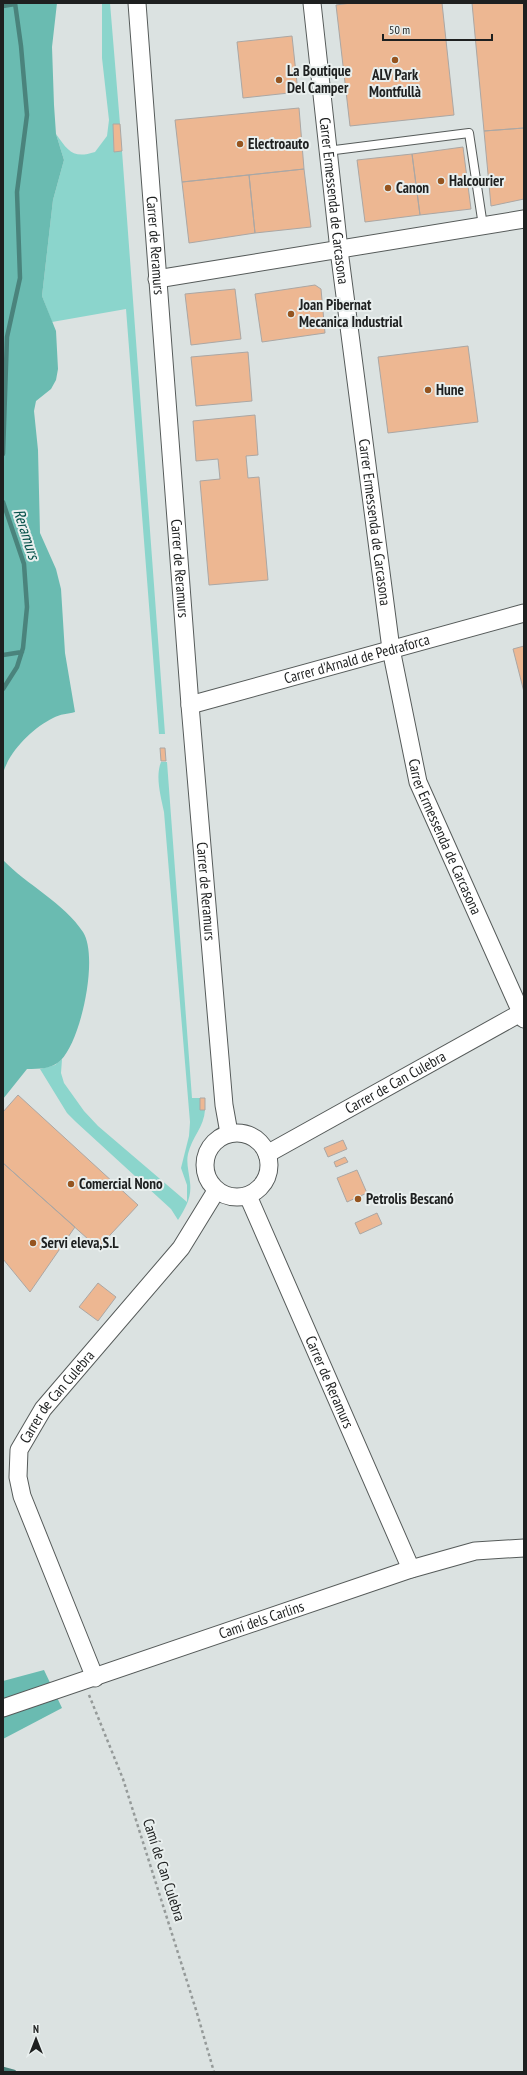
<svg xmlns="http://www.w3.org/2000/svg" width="527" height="2075" viewBox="0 0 527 2075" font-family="'PT Sans Narrow',sans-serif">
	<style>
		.green { fill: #8bd5cc }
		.forest { fill: #6abbb1 }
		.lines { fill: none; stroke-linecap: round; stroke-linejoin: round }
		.stream { stroke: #4a837c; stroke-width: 4.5 }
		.building { fill: #edb792; stroke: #aba7a4 }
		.service-casing { stroke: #565b5a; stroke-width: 10 }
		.minor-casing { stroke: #565b5a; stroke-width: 19 }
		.path { stroke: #959a99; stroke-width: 2.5; stroke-dasharray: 3 3; stroke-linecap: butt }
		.service { stroke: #fff; stroke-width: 8 }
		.minor { stroke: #fff; stroke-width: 17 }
		.poi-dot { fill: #95541f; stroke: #e9efee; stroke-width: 1.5 }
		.labels { text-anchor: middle; stroke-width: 4; stroke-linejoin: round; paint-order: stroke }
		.poi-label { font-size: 15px; font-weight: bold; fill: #1e2020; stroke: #e9efee; text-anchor: start }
		.street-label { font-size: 15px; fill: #1e2020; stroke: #e9efee }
		.water-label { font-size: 16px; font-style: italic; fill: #055049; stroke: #e9efee }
	</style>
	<rect width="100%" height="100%" fill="#dbe2e1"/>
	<!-- green -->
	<path class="green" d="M102 3H110L120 124 113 125 114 151H122L165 734H159L126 309 52 322 42 296 53 200 64 160 56 134C68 151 73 159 95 152L107 136 109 120 102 58Z
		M161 762H167L192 1098H200V1110H205C204 1127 192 1137 188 1154 186 1163 189 1172 190 1182 192 1197 186 1207 178 1220L171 1209 76 1122 67 1113 40 1069 55 1065 62 1059 61 1073 64 1083 84 1111 98 1126 187 1202V1185L181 1168 189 1136 190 1122 164 812C161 797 155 777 161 762Z"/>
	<!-- forest -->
	<path class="forest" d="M3 3H57L52 47 54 105 56 134 64 160 53 200 42 296 56 331 58 369 56 380 51 389 36 401 34 411 38 450 40 533 56 569 61 589 65 653 75 712C68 714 60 714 53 718 33 728 10 750 3 773Z
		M3 860C27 885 64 903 83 932 99 957 81 1040 61 1060 52 1069 39 1069 27 1069L3 1099Z
		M44 1670 62 1708 3 1739V1681Z"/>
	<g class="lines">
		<!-- stream -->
		<path class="stream" d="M3 6 15 4
			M3 454 7 337 20 278 17 192 27 115 21 46 15 3
			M3 502 24 564 27 607 23 648 17 667 3 689
			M3 655 22 652
			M3 2069 14 2072"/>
	</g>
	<!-- building -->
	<path class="building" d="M351 3H442L454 115 350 126 336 5Z
		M472 3H524V128L484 131Z
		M292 36 298 92 243 98 237 42Z
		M299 108 304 169 182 182 175 120Z
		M113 124H120L122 151 114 152Z
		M524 128V199L491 206 484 131Z
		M463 147 471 209 420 215 412 154Z
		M412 154 420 215 365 222 357 160Z
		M304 169 311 227 255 233 249 175Z
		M249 175 255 233 189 243 182 182Z
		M315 285 321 289 325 333 262 342 255 294Z
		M235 289 241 339 191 345 185 294Z
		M468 346 478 422 388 433 378 357Z
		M248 352 252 401 196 406 191 357Z
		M255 415 258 455 246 456 248 478 259 477 268 580 209 585 200 481 220 479 218 459 196 461 193 421Z
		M524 646V692L513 649Z
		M160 748H165L166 761H161Z
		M18 1095 138 1205 98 1248 3 1163V1112Z
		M200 1098H205V1110H200Z
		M343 1140 347 1149 328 1157 324 1148Z
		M345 1157 348 1162 336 1167 334 1162Z
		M3 1163 75 1227 30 1292 3 1259Z
		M357 1170 367 1193 347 1202 337 1178Z
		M377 1213 382 1224 360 1234 355 1223Z
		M98 1283 116 1297 98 1321 79 1307Z"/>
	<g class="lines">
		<!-- service casing -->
		<g class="service-casing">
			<path id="service" d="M327 151 469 133 483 226"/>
		</g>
		<!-- minor casing -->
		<g class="minor-casing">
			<g id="minor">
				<path id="s1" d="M137 3 190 705 224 1105 229 1133"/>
				<path id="s2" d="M312 3 339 250 391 649 418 782 524 1019"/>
				<path d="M157 279 524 219"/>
				<path id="s3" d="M190 705 524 613"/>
				<circle cx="237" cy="1165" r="32"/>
				<path id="s4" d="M267 1154 524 1011"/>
				<path id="s5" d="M248 1196 411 1569"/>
				<path id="s6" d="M95 1678 22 1496 18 1477 19 1450 43 1409 181 1248 216 1191"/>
				<path id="s7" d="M3 1708 411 1569 475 1551 524 1548"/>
			</g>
		</g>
		<!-- path -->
		<path class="path" d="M89 1695 123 1779 197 2013 214 2072"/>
		<!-- service -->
		<use href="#service" class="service"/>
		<!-- minor -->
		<use href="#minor" class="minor"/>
	</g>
	<!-- markers -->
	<g class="poi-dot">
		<circle cx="395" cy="60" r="4"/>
		<circle cx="279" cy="80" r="4"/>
		<circle cx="240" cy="144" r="4"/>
		<circle cx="441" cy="181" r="4"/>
		<circle cx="388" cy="188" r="4"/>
		<circle cx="291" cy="314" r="4"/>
		<circle cx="428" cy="390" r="4"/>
		<circle cx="71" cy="1184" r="4"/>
		<circle cx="358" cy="1199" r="4"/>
		<circle cx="33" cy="1243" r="4"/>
	</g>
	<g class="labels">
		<!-- poi labels -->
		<g class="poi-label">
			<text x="287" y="76">La Boutique<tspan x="287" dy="17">Del Camper</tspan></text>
			<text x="395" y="80" text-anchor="middle">ALV Park<tspan x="395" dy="17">Montfullà</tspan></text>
			<text x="248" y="149">Electroauto</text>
			<text x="449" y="186">Halcourier</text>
			<text x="396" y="193">Canon</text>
			<text x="299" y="310">Joan Pibernat<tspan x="299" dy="17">Mecanica Industrial</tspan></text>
			<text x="436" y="395">Hune</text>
			<text x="79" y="1189">Comercial Nono</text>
			<text x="366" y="1204">Petrolis Bescanó</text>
			<text x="41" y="1248">Servi eleva,S.L</text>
		</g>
		<!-- street labels -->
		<g class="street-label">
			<text dy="5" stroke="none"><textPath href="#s2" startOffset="199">Carrer Ermessenda de Carcasona</textPath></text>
			<text dy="5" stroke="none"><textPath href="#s1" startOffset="243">Carrer de Reramurs</textPath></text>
			<text dy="5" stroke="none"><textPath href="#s2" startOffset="523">Carrer Ermessenda de Carcasona</textPath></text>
			<text dy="5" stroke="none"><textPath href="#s1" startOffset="567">Carrer de Reramurs</textPath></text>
			<text dy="5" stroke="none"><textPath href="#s3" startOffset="173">Carrer d'Arnald de Pedraforca</textPath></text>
			<text dy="5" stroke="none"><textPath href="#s2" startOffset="847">Carrer Ermessenda de Carcasona</textPath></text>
			<text dy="5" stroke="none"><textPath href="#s1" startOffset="891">Carrer de Reramurs</textPath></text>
			<text dy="5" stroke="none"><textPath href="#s4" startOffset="147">Carrer de Can Culebra</textPath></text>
			<text dy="5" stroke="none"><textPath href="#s5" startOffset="203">Carrer de Reramurs</textPath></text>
			<text dy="5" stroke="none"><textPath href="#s6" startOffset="308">Carrer de Can Culebra</textPath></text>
			<text dy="5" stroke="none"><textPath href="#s7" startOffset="273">Camí dels Carlins</textPath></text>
			<text transform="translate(164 1870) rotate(72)" y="5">Camí de Can Culebra</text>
		</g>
		<!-- water labels -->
		<g class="water-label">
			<text transform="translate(27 534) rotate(72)" y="6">Reramurs</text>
		</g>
	</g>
	<!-- border -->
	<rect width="527" height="2075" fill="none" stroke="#1e2020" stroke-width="8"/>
	<!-- north arrow -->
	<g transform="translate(36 2039)" stroke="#e9efee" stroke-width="3" paint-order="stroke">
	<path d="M0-3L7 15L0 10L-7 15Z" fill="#1e2020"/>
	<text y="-6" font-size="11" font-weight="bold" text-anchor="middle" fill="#1e2020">N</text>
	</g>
	<!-- scale -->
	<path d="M383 34v6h109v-6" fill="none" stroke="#1e2020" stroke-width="2"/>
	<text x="389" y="34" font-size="12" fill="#1e2020" stroke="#e9efee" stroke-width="3" paint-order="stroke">50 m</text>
</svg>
